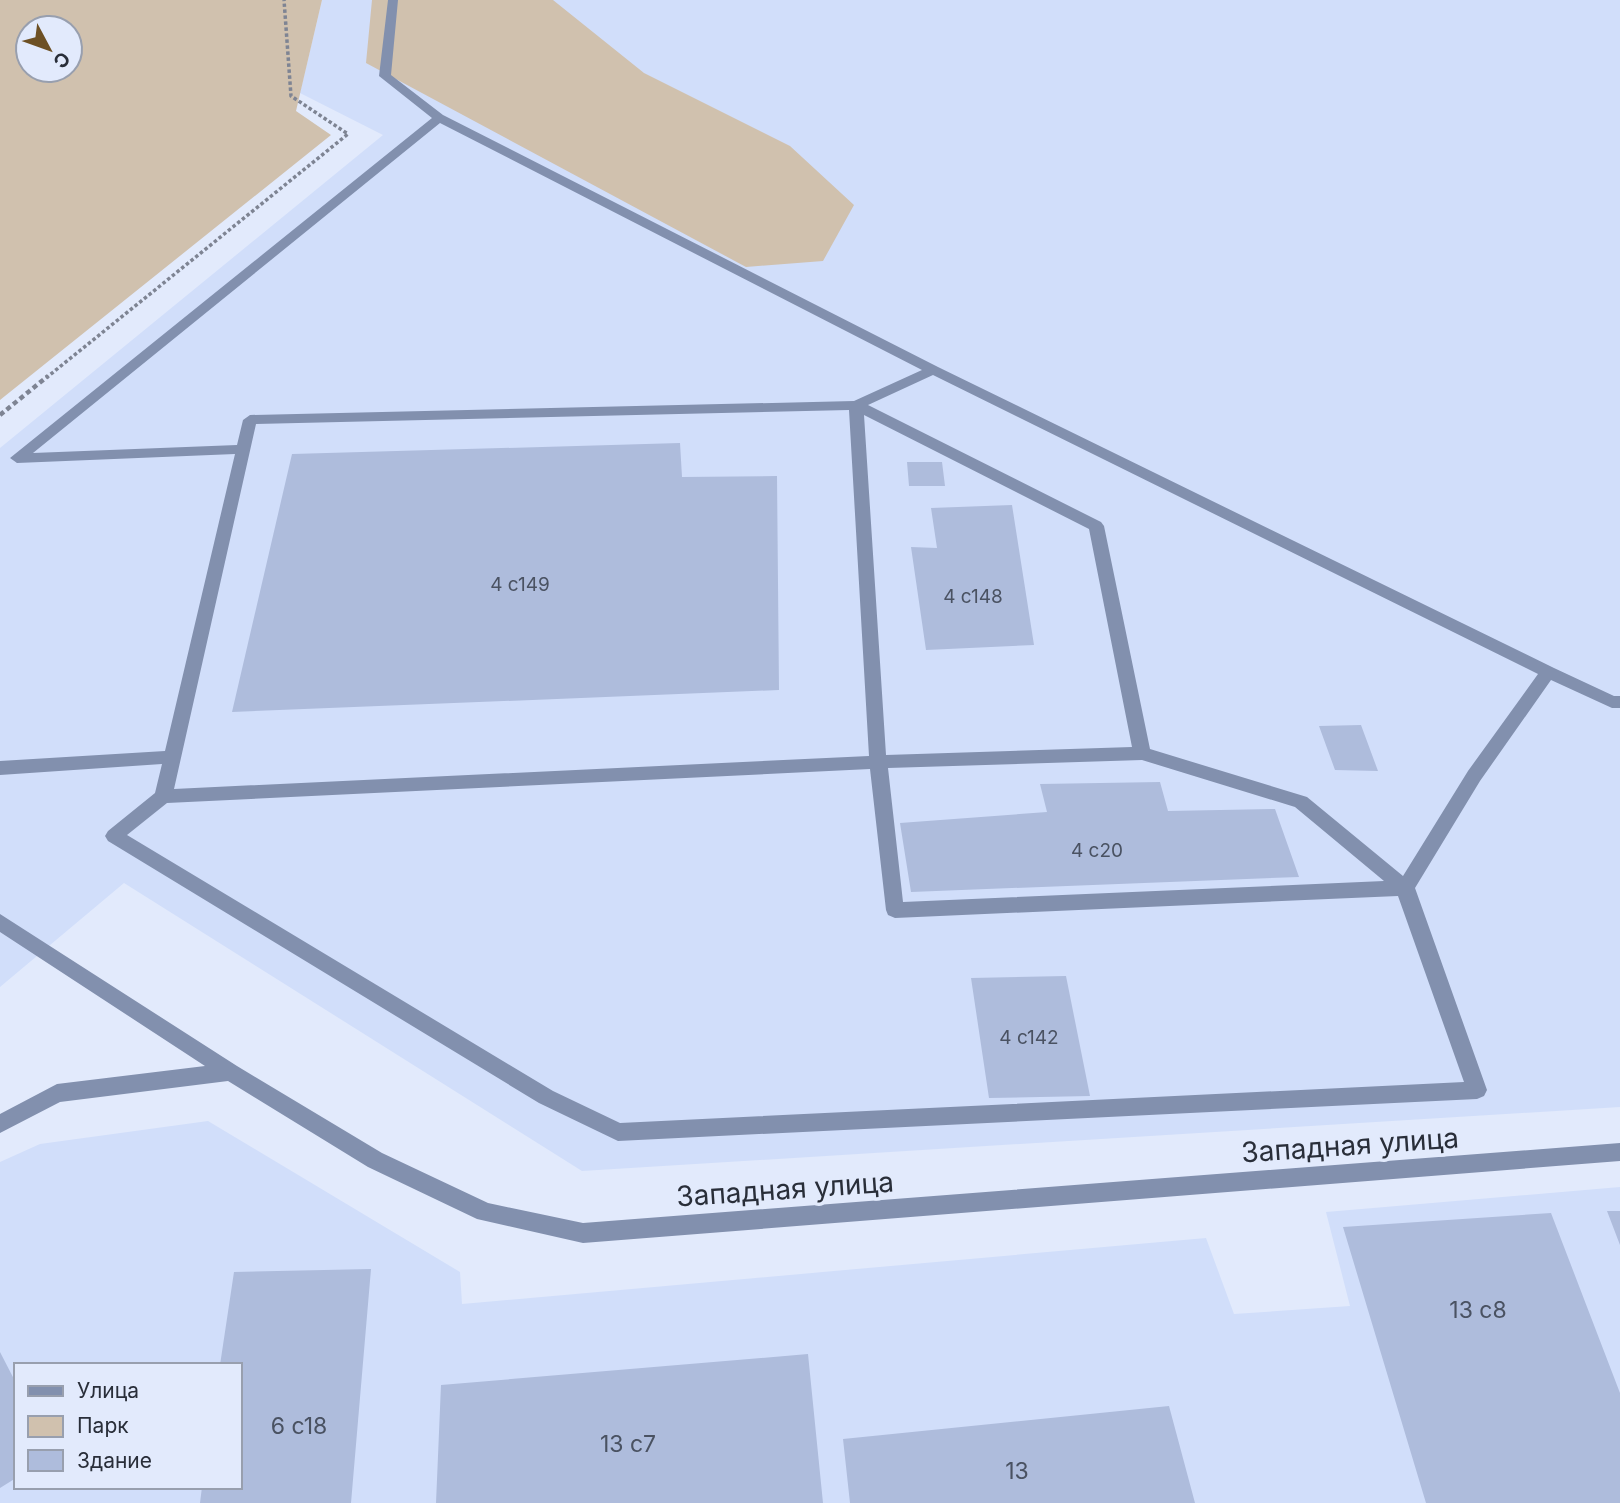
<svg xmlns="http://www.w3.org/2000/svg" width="1620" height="1503" viewBox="0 0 1620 1503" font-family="Inter,sans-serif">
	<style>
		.built { fill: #d1defa; fill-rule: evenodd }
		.green { fill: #d0c1ae; fill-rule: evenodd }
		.building { fill: #aebcdc }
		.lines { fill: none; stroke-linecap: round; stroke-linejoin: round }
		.path-far1 { stroke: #7e8493; stroke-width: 3.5; stroke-dasharray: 3.5 2.5; stroke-linecap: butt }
		.path { stroke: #7e8493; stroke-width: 4.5; stroke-dasharray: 5 3.5; stroke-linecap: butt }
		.minor { fill: #8290ae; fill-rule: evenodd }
		.labels { text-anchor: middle; stroke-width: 7; stroke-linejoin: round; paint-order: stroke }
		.number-label { font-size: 19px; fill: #4a5262 }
		.near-number-label { font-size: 23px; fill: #4a5262 }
		.near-street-label { font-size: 28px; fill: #292e39; stroke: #e2eafc }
	</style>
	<rect width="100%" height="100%" fill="#e2eafc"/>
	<!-- built -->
	<path class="built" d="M322 0H1620V1107L582 1171 124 883 0 987V448L383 135 300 93Z
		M208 1121 460 1272 462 1304 1206 1238 1234 1314 1350 1306 1326 1212 1620 1187V1503H0V1162L40 1144ZM16 1365H240V1487H16Z"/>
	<!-- green -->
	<path class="green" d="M0 0H322L296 111 331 135 0 400ZM28 28H70V70H28Z
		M372 0H553L644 73 790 146 854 205 823 261 746 267 366 63Z"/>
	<!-- building -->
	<path class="building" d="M680 443 682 477 777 476 779 690 232 712 292 454Z
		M907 462H942L945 486H909Z
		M1012 505 1034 645 926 650 911 547 937 548 931 508Z
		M1361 725 1378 771 1335 770 1319 726Z
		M1160 782 1168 811 1275 809 1299 877 911 892 900 823 1047 812 1040 784Z
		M1066 976 1090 1096 989 1098 971 978Z
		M1607 1211H1620V1245Z
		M1551 1213 1620 1393V1503H1426L1343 1227Z
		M371 1269 351 1503H200L202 1487H240V1365H220L234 1272Z
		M0 1352 16 1383V1478L0 1488Z
		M808 1354 823 1503H436L441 1385Z
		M1169 1406 1195 1503H850L843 1439Z"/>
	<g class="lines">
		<!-- path-far1 -->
		<path class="path-far1" d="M46 378 348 134 291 96 284 0"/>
		<!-- path -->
		<path class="path" d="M0 415 48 376"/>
		<!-- minor -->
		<path class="minor" d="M388 0H398L391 75 443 115 938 367 1554 668 1614 696H1620V708H1612L1551 680 1480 781 1415 888 1487 1090 1484 1096 1477 1099 618 1141 539 1103 108 841 105 836 108 831 155 793 162 764 0 775V761L165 751 235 454 17 463 10 458 432 118 379 76ZM440 123 922 370 854 401 250 415 243 420 237 445 33 453ZM933 375 1538 674 1468 771 1403 876 1307 797 1150 749 1104 526 1101 522 868 405ZM849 410 869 756 174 789 256 424ZM864 415 1089 529 1132 747 886 755ZM1142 760 1295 807 1384 881 903 902 888 768ZM870 769 886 910 888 915 895 918 1398 896 1464 1082 620 1123 553 1091 127 835 167 803Z
			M0 914 237 1066 382 1153 488 1203 583 1223 1620 1143V1161L583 1243 477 1219 368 1167 228 1081 60 1102 0 1133V1114L57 1084 205 1066 0 932Z"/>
	</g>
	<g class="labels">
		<!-- number labels -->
		<g class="number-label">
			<text x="520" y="591">4 с149</text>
			<text x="973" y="603">4 с148</text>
			<text x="1097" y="857">4 с20</text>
			<text x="1029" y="1044">4 с142</text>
		</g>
		<!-- near-number labels -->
		<g class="near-number-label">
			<text x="1478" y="1318">13 с8</text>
			<text x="299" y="1434">6 с18</text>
			<text x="628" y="1452">13 с7</text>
			<text x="1017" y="1479">13</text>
		</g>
		<!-- near-street labels -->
		<g class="near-street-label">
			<text transform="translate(1350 1145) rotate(-4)" y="10">Западная улица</text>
			<text transform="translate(785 1189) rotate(-4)" y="10">Западная улица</text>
		</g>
	</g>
	<!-- legend -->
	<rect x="14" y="1363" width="228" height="126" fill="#e2eafc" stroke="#989fae" stroke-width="2"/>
	<rect x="28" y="1386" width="35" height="10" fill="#8290ae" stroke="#989fae" stroke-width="2"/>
	<text x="77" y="1398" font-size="21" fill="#292e39">Улица</text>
	<rect x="28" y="1416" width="35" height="21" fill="#d0c1ae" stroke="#989fae" stroke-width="2"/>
	<text x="77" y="1433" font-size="21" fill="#292e39">Парк</text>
	<rect x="28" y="1450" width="35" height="21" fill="#aebcdc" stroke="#989fae" stroke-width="2"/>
	<text x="77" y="1468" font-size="21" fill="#292e39">Здание</text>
	<!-- north arrow -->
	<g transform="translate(49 49) rotate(131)"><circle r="33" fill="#e2eafc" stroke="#989fae" stroke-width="2"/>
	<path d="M0-5L12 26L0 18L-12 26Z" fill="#6d5024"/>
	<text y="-10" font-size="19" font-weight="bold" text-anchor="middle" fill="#292e39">С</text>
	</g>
</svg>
